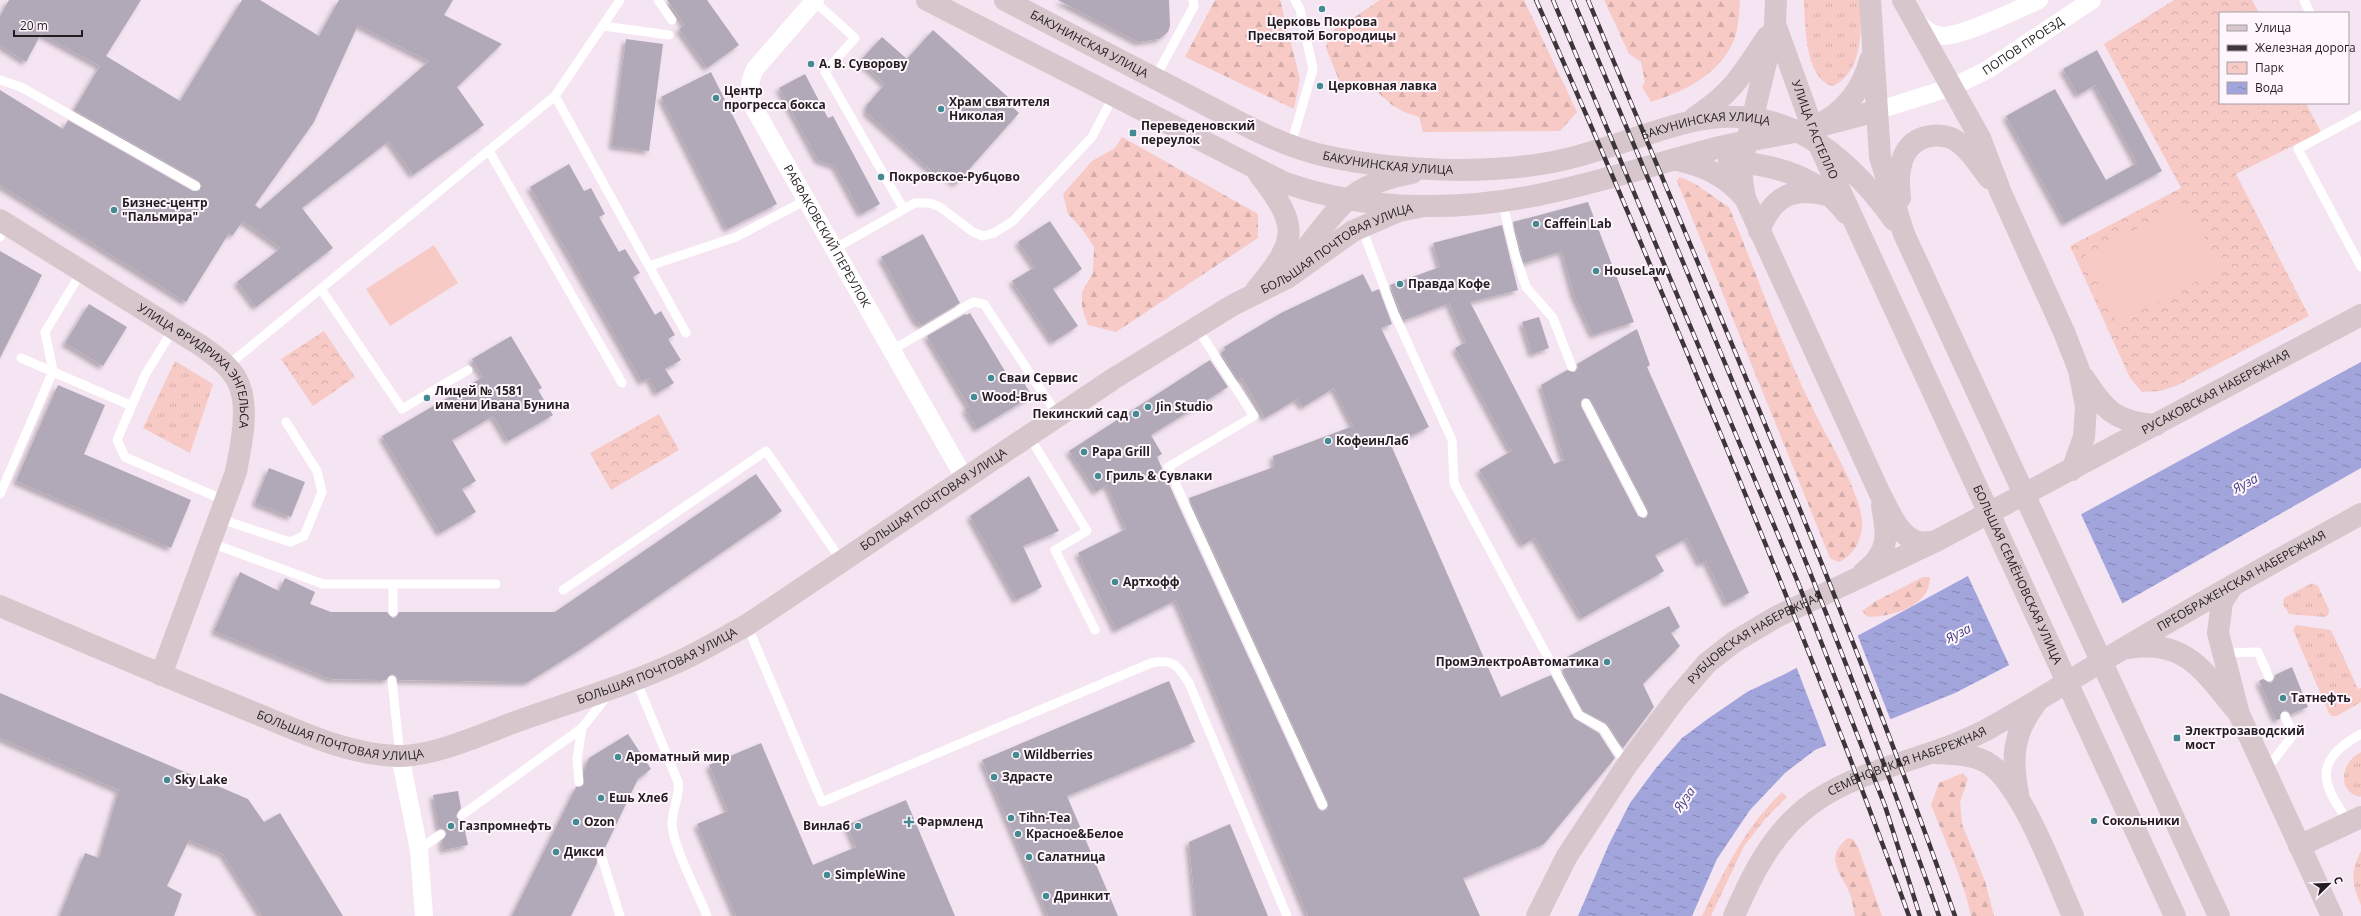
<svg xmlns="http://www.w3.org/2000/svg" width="2361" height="916" viewBox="0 0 2361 916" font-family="'Open Sans',sans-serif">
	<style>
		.grass { fill: url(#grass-tufts) }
		.forest { fill: url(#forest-firs) }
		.park { fill: url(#park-crowns) }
		.garden { fill: #f7cac6 }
		.water { fill: url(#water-ripples) }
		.pier { fill: #f5e5f2 }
		.building { fill: #b1a9b8; fill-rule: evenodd; filter: url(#shadow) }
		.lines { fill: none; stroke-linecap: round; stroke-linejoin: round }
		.lane { stroke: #fff; stroke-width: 9 }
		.street { stroke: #fff; stroke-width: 18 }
		.secondary { stroke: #d7c7cc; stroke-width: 22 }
		.rail-casing { stroke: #3d353a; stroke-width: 4.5 }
		.rail { stroke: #fff5fc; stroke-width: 3; stroke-dasharray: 9; stroke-linecap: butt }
		.poi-dot { fill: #448a93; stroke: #fff5fc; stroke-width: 1.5 }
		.labels { text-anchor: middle; stroke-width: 4; stroke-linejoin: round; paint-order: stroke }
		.poi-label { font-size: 12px; font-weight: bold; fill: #231d21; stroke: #fff5fc; text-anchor: start }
		.street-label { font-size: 12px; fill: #231d21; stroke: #fff5fc }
		.water-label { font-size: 13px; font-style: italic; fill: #444184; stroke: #fff5fc }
	</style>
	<defs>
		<pattern id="grass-tufts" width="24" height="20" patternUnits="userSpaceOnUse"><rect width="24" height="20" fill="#f7cac6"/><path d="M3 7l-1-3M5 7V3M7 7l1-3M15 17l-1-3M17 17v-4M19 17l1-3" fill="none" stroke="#d3adaa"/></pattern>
		<pattern id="forest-firs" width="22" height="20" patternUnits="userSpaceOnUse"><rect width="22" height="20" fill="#f7cac6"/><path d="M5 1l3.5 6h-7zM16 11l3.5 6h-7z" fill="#d3adaa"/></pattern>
		<pattern id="park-crowns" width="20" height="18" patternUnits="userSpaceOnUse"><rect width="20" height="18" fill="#f7cac6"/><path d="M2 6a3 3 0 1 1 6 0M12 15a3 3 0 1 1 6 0" fill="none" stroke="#d3adaa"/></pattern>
		<pattern id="water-ripples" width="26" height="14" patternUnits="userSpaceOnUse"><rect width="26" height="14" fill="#a2a4dc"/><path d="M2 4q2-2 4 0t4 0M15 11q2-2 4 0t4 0" fill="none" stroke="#8485b2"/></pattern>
		<filter id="shadow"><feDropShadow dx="-3.5" dy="3.5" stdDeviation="2" flood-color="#0004"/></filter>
	</defs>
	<rect width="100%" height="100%" fill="#f5e5f2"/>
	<!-- grass -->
	<path class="grass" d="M1804 0H1860C1861 30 1864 69 1834 86 1805 82 1805 23 1804 0Z
		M175 361 213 384 190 453 143 428Z
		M2312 583 2318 586 2329 610 2328 615 2325 617 2289 614 2283 604 2284 598Z
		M2296 625 2331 630 2358 689 2361 688V702L2337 716H2332L2329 713 2293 630Z
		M2361 752V796L2360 797C2335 791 2342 761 2361 752Z
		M1782 792 1787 797 1766 818 1744 846 1711 916H1702C1724 871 1745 827 1782 792Z
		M2361 851V905C2352 885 2350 871 2361 851Z"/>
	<!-- forest -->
	<path class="forest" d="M1215 0H1280L1300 79 1294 109 1185 57Z
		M1380 0H1524L1577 112 1560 131 1423 132 1419 117 1404 112 1392 105 1374 89 1364 87 1344 92 1326 48 1329 35 1341 22 1352 19Z
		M1604 0H1740C1739 11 1739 23 1736 34 1725 71 1687 91 1651 102L1642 87 1645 82 1641 62 1629 54Z
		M1122 137 1258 214V238L1116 332 1088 325 1082 308V292L1093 273 1094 247 1082 229 1068 214 1063 194 1092 161 1115 148Z
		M1679 177C1697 182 1712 197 1729 207 1756 272 1780 342 1811 405 1826 437 1859 488 1862 521 1864 536 1853 558 1838 562L1830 558 1677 181Z
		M1923 577H1930C1931 606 1892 617 1868 617L1862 611 1876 601Z
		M1963 773 1968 779 1960 802 1962 824 1985 881 1994 916H1971C1963 878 1945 841 1931 805L1939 783Z
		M1848 838 1853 839 1858 847 1882 916H1855C1853 910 1853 903 1851 897 1844 875 1821 859 1848 838Z"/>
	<!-- park -->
	<path class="park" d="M2174 0H2252L2259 13H2220V103H2306L2321 132 2236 174 2309 316 2178 385 2160 391 2142 392 2130 378 2070 246 2181 188 2104 44Z
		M324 331 355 377 313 406 281 359Z
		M659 414 679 450 611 490 590 453Z"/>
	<!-- garden -->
	<path class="garden" d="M2187 203 2220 269 2117 323 2084 256Z
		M434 245 458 283 390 326 366 289Z"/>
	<!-- water -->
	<path class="water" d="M2361 362V468L2058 640 1955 693 1815 750 1785 773 1750 810 1717 859 1692 916H1578L1609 844 1630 803 1656 768 1682 738 1709 718 1747 692 1785 674 1874 627Z"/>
	<!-- pier -->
	<path class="pier" d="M2080 512 2123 605 2010 667 1967 574Z
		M1857 634 1891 721 1827 747 1796 666Z"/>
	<!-- building -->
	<path class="building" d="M9 0H141L106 56 180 101 242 0H260L319 36 339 0H453L444 15 502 44 457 87 484 125 413 175 389 141 302 208 333 248 256 307 237 282 281 248 243 221 232 236 229 233 186 302 0 185V90L63 129 68 120 193 191H199L202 186 199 181 74 110 100 66 41 34 26 62 0 45V16ZM358 25 429 61 260 209 255 205 314 122Z
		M667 0H707L739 45 707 68 679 29 685 25Z
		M1058 0H1169L1170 26 1168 32 1159 39 1138 42Z
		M933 30 1008 97 1005 100 1019 113 956 184 940 169 935 174 867 113V105L885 84 860 61 882 37 907 59Z
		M626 39 663 44 649 151 612 146Z
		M2097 50 2162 171 2065 223 2006 116 2055 89 2106 180 2137 163 2095 85 2078 95 2063 69Z
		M711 72 777 204 727 229 661 97Z
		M805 74 828 118 833 116 880 204 861 214 835 166 818 160 779 88Z
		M569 164 584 191 591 188 605 214 599 217 619 252 625 249 640 273 633 277 655 315 661 311 675 335 668 339 681 360 665 369 674 383 657 393 649 378 642 382 530 187Z
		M1588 202 1634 322 1593 335 1574 295 1562 251 1524 263 1513 222Z
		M1050 221 1082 269 1053 289 1078 326 1053 342 1012 281 1035 267 1018 242Z
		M1502 225 1518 290 1470 302 1554 464 1564 460 1541 385 1567 370 1575 372 1578 368 1577 364 1637 329 1650 365 1647 367 1749 593 1727 604 1706 561 1700 564 1687 538 1655 555 1664 571 1582 618 1535 538 1523 545 1479 470 1513 450 1509 448 1455 348 1466 342 1449 303 1404 320 1390 285 1440 267 1433 243ZM1584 398 1591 400 1648 510V516L1645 518 1638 516 1581 406V400Z
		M923 234 960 303 921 326 919 322 917 323 881 257Z
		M0 251 42 275 0 358Z
		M1363 274 1372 292 1379 289 1392 324 1381 328 1429 427 1391 445 1501 697 1551 675 1574 718 1599 733 1615 758 1544 844 1463 878 1480 916H1308L1176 600 1116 630 1078 553 1126 529 1107 485 1096 492 1069 451 1210 360 1228 387 1151 435 1162 454 1157 457 1177 502 1318 808 1322 811 1328 809V802L1189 498 1274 467 1273 456 1353 426 1334 388 1303 407 1297 399 1265 418 1242 378 1238 380 1221 353 1225 350 1224 347 1281 313Z
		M89 304 127 327 103 366 65 343Z
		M970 313 1011 381 1020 376 1032 396 977 429 965 409 969 407 927 336 965 314 966 315Z
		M1539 317 1549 348 1532 354 1522 322Z
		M511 336 542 388 538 390 553 415 508 441 493 416 452 440 476 481 462 489 476 512 440 533 382 436 483 377 472 359Z
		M58 385 105 405 84 454 191 500 171 548 16 481Z
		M269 468 305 482 291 517 255 503Z
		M756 474 782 511 581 649 528 682 398 680 397 676 392 674 386 680 330 679 214 631 240 572 279 591 285 578 315 592 310 604 331 612H387L393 618 396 617 399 612H555Z
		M1029 476 1059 531 1023 546 1042 587 1016 600 970 516Z
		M1669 606 1680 627 1671 633 1680 646 1643 684 1654 707 1623 748 1608 724 1583 711 1562 670 1569 667 1565 658Z
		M2292 667 2308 707 2291 714 2286 710 2282 711 2280 719 2276 720 2259 681 2263 679 2271 683 2274 680 2275 675Z
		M1169 681 1195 742 1067 796 1118 916H1048L982 760Z
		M0 693 248 799 264 822 280 813 343 916H262L223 854 189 840 167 886 182 894 174 916H60L85 853 99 858 119 790 0 738Z
		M628 734 651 769 638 779 604 850 596 851 597 863 571 916H512L576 787 584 785V770L589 758Z
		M761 743 813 865 856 847 847 825 906 800 955 916H736L697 824 728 811 709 765Z
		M458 791 461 808 456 816 459 820 463 821 468 845 443 850 442 841 447 833 444 829 439 828 433 795Z
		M1230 824 1268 916H1196L1189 842Z"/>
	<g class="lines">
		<!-- lane -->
		<path class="lane" d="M658 0 672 20
			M2304 0 2310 13
			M814 1 855 38 825 72 903 208
			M603 26 669 35
			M1155 78 1194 6 1193 0
			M0 80 21 87 196 186
			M555 96 686 333
			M2361 115 2298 149 2361 267
			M1291 145 1313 69 1300 9 1295 0
			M489 151 622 383
			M1502 201 1516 257 1526 287 1553 318 1572 367
			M1361 226 1394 313 1452 440 1454 483 1579 715 1603 728 1627 765
			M0 237 7 224
			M834 249 915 203H930L940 207 973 232 983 236 994 233 1013 221 1092 137 1114 95
			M649 266 736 237 806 200
			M321 289 402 409 468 370
			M174 328 145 375 117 440 125 457 226 501
			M1197 328 1254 416 1168 467 1323 805
			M891 351 973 302 984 304 1058 416
			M21 358 132 406
			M227 366 555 96 620 0
			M1586 403 1643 513
			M1029 436 1087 531 1055 550 1095 630
			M0 494 53 371 45 332 82 271
			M220 519 290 542 304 536 322 492 317 471 286 422
			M211 543 323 584H496
			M563 590 766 451 841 560
			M393 612V584
			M747 625 822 802 1151 663C1174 658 1178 666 1189 683L1287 916
			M2224 653 2258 652 2269 677
			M392 680 400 756
			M636 680 678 782C680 797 672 809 672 824 673 847 698 893 707 916
			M2266 770 2293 735 2285 716
			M579 782 577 759 582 728
			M462 815 582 728 608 695
			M2350 823C2320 784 2313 760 2361 734
			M419 850 441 834
			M601 855 620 916"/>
		<!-- street -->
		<g class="street">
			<path id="s1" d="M815 0 755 69C748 84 749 93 754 108L965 479"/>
			<path d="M1914 19C1922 26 1931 36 1943 36 1964 36 2018 9 2039 0"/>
			<path id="s2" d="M1876 111 1952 87 1987 70 2092 0"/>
			<path d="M400 756 419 850 424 916"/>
		</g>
		<!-- secondary -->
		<g class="secondary">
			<path d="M927 0 1283 182C1369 213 1467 212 1556 191 1610 179 1662 162 1716 148 1747 140 1779 136 1811 128 1833 123 1854 117 1876 111"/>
			<path id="s3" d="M1005 0C1067 33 1129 65 1191 97 1235 120 1281 147 1330 157 1398 171 1485 175 1553 162 1600 153 1643 133 1689 122 1781 100 1843 150 1894 220"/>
			<path id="s4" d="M1776 0 1775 24 1818 143 2175 916"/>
			<path d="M1870 0 1880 157 1904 234 2219 916"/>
			<path d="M1903 0 1980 138 2001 193 2064 332 2079 370 2086 407 2084 437 2072 470"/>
			<path d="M1775 25 1742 162V180L1745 198 1880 494C1889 510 1899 538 1919 542 1924 543 1931 542 1936 541"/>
			<path d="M1695 117C1732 94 1744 72 1767 37"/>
			<path d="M1825 121C1849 107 1863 86 1870 60"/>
			<path d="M1677 160C1705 166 1726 176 1745 198"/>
			<path d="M1729 161C1774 165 1817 175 1846 213"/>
			<path d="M1900 198C1897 175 1899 144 1926 137 1934 135 1943 135 1951 138 1967 145 1979 165 1989 178"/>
			<path id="s5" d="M0 220 200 345C213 354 227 364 236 378 251 404 241 444 236 472L161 675"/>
			<path d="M1759 231C1772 197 1792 186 1827 195"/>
			<path d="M1294 261C1318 238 1335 203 1365 188 1380 180 1396 176 1412 173"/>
			<path d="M1256 290C1299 239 1299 226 1259 174"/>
			<path d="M2084 378C2105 411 2116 422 2156 425"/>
			<path d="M1863 573C1889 553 1888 537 1882 506"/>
			<path d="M2233 585 2222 602 2218 633 2239 714 2332 916"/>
			<path id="s6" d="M0 606C82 641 163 676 245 709 293 728 345 755 398 756 436 756 482 734 518 721 571 702 628 685 680 661 703 650 725 637 747 625L1113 379 1233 305 1287 278 1353 231 1399 211 1424 206"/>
			<path d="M2129 648C2185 639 2204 671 2236 710"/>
			<path d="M1936 753C1952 754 1969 754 1984 761 2020 777 2056 879 2073 916"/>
			<path d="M2018 794C2011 757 2013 733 2036 703"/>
			<path d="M2299 846 2361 817"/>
			<path id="s7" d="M1537 916 1567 856 1627 765 1676 699 1707 663 1734 642 1776 617 1936 541 2361 315"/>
			<path id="s8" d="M1734 916C1753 872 1774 830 1814 802 1866 766 1931 759 1986 730 2032 705 2076 676 2121 650 2200 603 2281 558 2361 514"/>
		</g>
		<!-- rail casing -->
		<g class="rail-casing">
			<path id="rail" d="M1536 0C1599 141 1658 283 1717 425 1784 588 1849 751 1909 916
				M1553 0 1797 580 1885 806 1920 916
				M1573 0C1700 303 1830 605 1939 916
				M1588 0C1714 303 1846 606 1955 916"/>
		</g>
		<!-- rail -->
		<use href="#rail" class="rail"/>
	</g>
	<!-- markers -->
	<g class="poi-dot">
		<circle cx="1322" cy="9" r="4"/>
		<circle cx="811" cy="64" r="4"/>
		<circle cx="1320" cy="86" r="4"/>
		<circle cx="716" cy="98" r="4"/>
		<circle cx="941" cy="109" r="4"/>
		<rect x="1129" y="129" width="8" height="8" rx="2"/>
		<circle cx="881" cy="177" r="4"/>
		<circle cx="114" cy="210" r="4"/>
		<circle cx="1536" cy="224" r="4"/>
		<circle cx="1596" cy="271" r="4"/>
		<circle cx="1400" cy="284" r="4"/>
		<circle cx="991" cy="378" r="4"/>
		<circle cx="974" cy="397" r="4"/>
		<circle cx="427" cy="398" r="4"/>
		<circle cx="1148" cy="407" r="4"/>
		<circle cx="1136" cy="414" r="4"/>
		<circle cx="1328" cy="441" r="4"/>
		<circle cx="1084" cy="452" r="4"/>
		<circle cx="1098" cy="476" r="4"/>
		<circle cx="1115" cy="582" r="4"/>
		<circle cx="1607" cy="662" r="4"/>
		<circle cx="2283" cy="698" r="4"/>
		<rect x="2173" y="734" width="8" height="8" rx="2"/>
		<circle cx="1016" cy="755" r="4"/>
		<circle cx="618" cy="757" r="4"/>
		<circle cx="994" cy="777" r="4"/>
		<circle cx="167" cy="780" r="4"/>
		<circle cx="601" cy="798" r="4"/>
		<circle cx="1011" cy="818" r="4"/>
		<circle cx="2094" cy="821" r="4"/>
		<circle cx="576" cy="822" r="4"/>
		<path d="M907 816h4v4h4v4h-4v4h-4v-4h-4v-4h4z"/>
		<circle cx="451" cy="826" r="4"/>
		<circle cx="858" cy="826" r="4"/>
		<circle cx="1018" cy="834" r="4"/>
		<circle cx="556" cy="852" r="4"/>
		<circle cx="1029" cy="857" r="4"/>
		<circle cx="827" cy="875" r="4"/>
		<circle cx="1046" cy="896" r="4"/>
	</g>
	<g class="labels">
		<!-- poi labels -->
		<g class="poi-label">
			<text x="1322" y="26" text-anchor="middle">Церковь Покрова<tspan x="1322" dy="14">Пресвятой Богородицы</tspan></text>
			<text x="819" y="68">А. В. Суворову</text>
			<text x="1328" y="90">Церковная лавка</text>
			<text x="724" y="95">Центр<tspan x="724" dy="14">прогресса бокса</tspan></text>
			<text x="949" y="106">Храм святителя<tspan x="949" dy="14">Николая</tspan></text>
			<text x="1141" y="130">Переведеновский<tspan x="1141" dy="14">переулок</tspan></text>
			<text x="889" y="181">Покровское-Рубцово</text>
			<text x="122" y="207">Бизнес-центр<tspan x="122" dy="14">"Пальмира"</tspan></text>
			<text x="1544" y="228">Caffein Lab</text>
			<text x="1604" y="275">HouseLaw</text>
			<text x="1408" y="288">Правда Кофе</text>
			<text x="999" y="382">Сваи Сервис</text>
			<text x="435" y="395">Лицей № 1581<tspan x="435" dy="14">имени Ивана Бунина</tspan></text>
			<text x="982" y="401">Wood-Brus</text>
			<text x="1156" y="411">Jin Studio</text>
			<text x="1128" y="418" text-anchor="end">Пекинский сад</text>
			<text x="1336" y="445">КофеинЛаб</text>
			<text x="1092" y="456">Papa Grill</text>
			<text x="1106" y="480">Гриль &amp; Сувлаки</text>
			<text x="1123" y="586">Артхофф</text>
			<text x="1599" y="666" text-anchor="end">ПромЭлектроАвтоматика</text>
			<text x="2291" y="702">Татнефть</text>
			<text x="2185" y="735">Электрозаводский<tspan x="2185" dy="14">мост</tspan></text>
			<text x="1024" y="759">Wildberries</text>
			<text x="626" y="761">Ароматный мир</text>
			<text x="1002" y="781">Здрасте</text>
			<text x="175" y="784">Sky Lake</text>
			<text x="609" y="802">Ешь Хлеб</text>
			<text x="1019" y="822">Tihn-Tea</text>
			<text x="2102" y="825">Сокольники</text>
			<text x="584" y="826">Ozon</text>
			<text x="917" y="826">Фармленд</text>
			<text x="459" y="830">Газпромнефть</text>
			<text x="850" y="830" text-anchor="end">Винлаб</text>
			<text x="1026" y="838">Красное&amp;Белое</text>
			<text x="564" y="856">Дикси</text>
			<text x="1037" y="861">Салатница</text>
			<text x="835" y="879">SimpleWine</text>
			<text x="1054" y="900">Дринкит</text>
		</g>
		<!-- street labels -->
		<g class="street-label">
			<text dy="4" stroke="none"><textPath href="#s3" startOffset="95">БАКУНИНСКАЯ УЛИЦА</textPath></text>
			<text dy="4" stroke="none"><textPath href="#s2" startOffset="162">ПОПОВ ПРОЕЗД</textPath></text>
			<text dy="4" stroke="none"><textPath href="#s4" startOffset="137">УЛИЦА ГАСТЕЛЛО</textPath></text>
			<text dy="4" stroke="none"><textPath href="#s3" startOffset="744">БАКУНИНСКАЯ УЛИЦА</textPath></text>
			<text dy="4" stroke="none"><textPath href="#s3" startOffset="420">БАКУНИНСКАЯ УЛИЦА</textPath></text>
			<text dy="4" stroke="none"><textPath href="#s1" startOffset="279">РАБФАКОВСКИЙ ПЕРЕУЛОК</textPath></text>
			<text dy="4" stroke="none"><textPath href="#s6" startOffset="1502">БОЛЬШАЯ ПОЧТОВАЯ УЛИЦА</textPath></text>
			<text dy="4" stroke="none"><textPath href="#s5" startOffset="250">УЛИЦА ФРИДРИХА ЭНГЕЛЬСА</textPath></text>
			<text dy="4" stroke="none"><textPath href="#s7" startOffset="883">РУСАКОВСКАЯ НАБЕРЕЖНАЯ</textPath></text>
			<text dy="4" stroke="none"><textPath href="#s6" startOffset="1026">БОЛЬШАЯ ПОЧТОВАЯ УЛИЦА</textPath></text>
			<text dy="4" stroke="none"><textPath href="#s4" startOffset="626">БОЛЬШАЯ СЕМЁНОВСКАЯ УЛИЦА</textPath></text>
			<text dy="4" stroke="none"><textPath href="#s8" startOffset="624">ПРЕОБРАЖЕНСКАЯ НАБЕРЕЖНАЯ</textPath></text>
			<text dy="4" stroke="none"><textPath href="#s7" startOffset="360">РУБЦОВСКАЯ НАБЕРЕЖНАЯ</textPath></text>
			<text dy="4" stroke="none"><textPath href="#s6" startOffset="702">БОЛЬШАЯ ПОЧТОВАЯ УЛИЦА</textPath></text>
			<text dy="4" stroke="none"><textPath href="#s6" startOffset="366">БОЛЬШАЯ ПОЧТОВАЯ УЛИЦА</textPath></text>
			<text dy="4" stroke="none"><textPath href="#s8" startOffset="243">СЕМЁНОВСКАЯ НАБЕРЕЖНАЯ</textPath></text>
		</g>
		<!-- water labels -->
		<g class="water-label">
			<text transform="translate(2245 483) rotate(-28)" y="5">Яуза</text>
			<text transform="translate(1958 633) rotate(-27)" y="5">Яуза</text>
			<text transform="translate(1684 799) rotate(-55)" y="5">Яуза</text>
		</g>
	</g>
	<!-- legend -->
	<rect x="2219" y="12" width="130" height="92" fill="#fff5fc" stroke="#a79fa4"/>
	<rect x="2227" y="25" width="20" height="6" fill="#d7c7cc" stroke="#a79fa4"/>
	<text x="2255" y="32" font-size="12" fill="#231d21">Улица</text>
	<rect x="2227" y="45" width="20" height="6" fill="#3d353a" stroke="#a79fa4"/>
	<text x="2255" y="52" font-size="12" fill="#231d21">Железная дорога</text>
	<rect x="2227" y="62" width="20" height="12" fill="url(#park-crowns)" stroke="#a79fa4"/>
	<text x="2255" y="72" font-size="12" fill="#231d21">Парк</text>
	<rect x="2227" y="82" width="20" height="12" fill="url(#water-ripples)" stroke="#a79fa4"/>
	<text x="2255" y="92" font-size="12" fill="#231d21">Вода</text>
	<!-- north arrow -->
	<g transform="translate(2329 884) rotate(67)" stroke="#fff5fc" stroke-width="3" paint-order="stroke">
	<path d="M0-3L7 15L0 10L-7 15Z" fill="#231d21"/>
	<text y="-6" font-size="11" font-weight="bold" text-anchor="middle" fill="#231d21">С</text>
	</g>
	<!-- scale -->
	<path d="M14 30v6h68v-6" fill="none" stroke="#231d21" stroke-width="2"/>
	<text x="20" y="30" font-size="12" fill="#231d21" stroke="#fff5fc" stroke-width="3" paint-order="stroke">20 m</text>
</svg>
